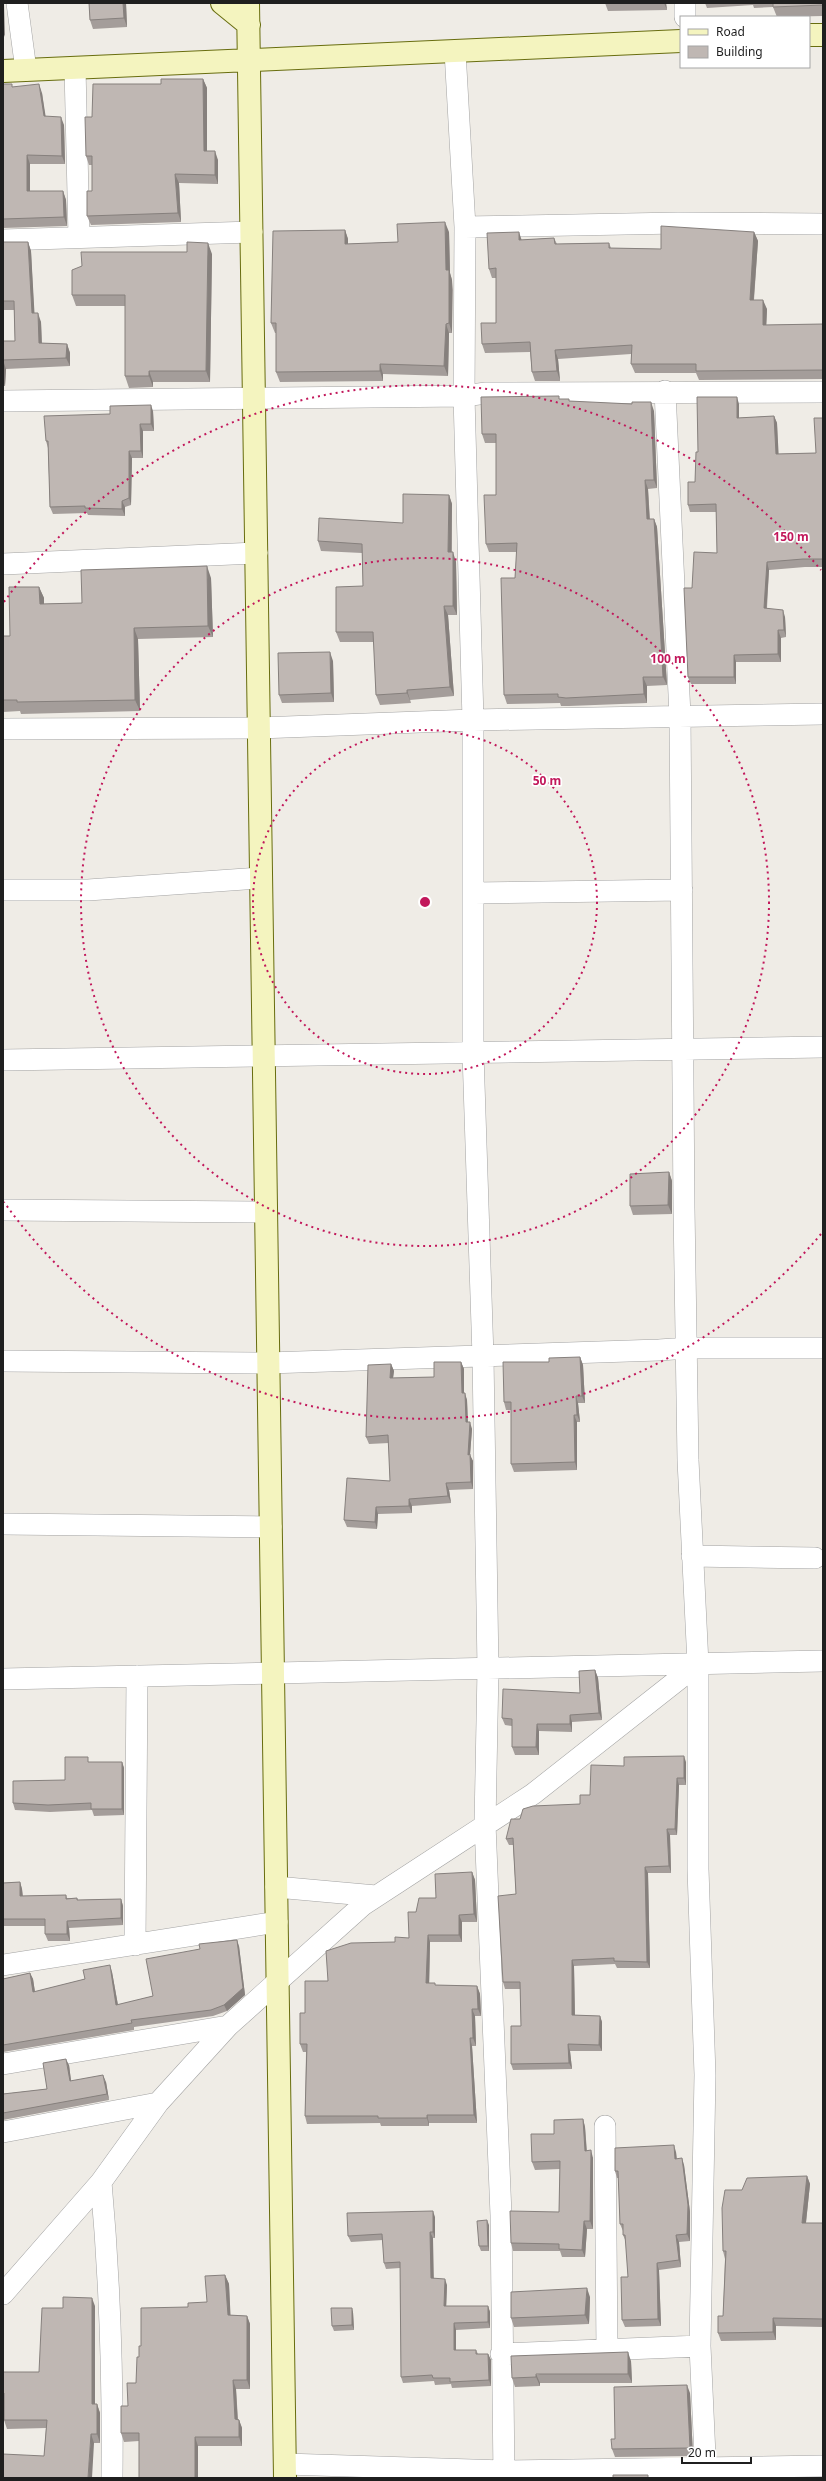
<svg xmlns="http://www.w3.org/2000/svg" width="826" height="2481" viewBox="0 0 826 2481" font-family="'Noto Sans',sans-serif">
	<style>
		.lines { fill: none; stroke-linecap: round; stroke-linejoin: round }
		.street-casing { stroke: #a3a3a3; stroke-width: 22 }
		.secondary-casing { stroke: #686d0f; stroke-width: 24 }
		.street { stroke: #fff; stroke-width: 21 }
		.secondary { stroke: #f4f4bf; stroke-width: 22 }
		.wall { fill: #a49d9a }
		.shaded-wall { fill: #86807d }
		.building { fill: #bfb7b3; stroke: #86807d }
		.ring { fill: none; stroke: #c2185b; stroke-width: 2; stroke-dasharray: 2 4 }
		.centre { fill: #c2185b; stroke: #fff; stroke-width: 2 }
		.ring-label { font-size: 12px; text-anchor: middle; font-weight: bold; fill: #c2185b; stroke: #fff; stroke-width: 3.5; stroke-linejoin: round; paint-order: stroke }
	</style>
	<rect width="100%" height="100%" fill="#efece6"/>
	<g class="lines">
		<!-- street casing -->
		<g class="street-casing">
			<path id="street" d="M17 3 26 70
				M685 3V17
				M455 51 465 227 464 396 473 720V1053L483 1357 488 1669 485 1824 501 2215 504 2478
				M75 68 79 237
				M465 227 678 223 823 224
				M3 240 252 232
				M665 391 680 716 684 1208 688 1460 698 1664V1869L705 2075 700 2346 706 2478
				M3 401 464 396 486 393 823 392
				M3 564 257 553
				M3 729 259 728 473 720 823 714
				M3 890H88L261 878
				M474 893 682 890
				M3 1060 823 1047
				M3 1210 266 1212
				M3 1361 268 1363 659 1350 688 1348H823
				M3 1524 271 1527
				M692 1556 815 1558
				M3 1679 823 1661
				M276 1887 376 1896
				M135 1945 137 1676
				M3 1965 277 1922
				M3 2064 228 2026
				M605 2126 607 2350
				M3 2132 158 2103
				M101 2182C110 2281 113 2379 112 2478
				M3 2294 101 2182 158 2103 228 2026 363 1905 533 1794 698 1664
				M501 2354 700 2346
				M285 2464 504 2471 823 2466"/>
		</g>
		<!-- secondary casing -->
		<g class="secondary-casing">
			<path id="secondary" d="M222 3 249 25
				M248 3 285 2478
				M809 35H823
				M3 71 681 41"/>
		</g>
		<!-- street -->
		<use href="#street" class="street"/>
		<!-- secondary -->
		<use href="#secondary" class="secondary"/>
	</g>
	<!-- wall -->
	<path class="wall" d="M89 3H126L127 27 93 29 90 20Z
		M605 3H666L667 10 608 11Z
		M705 3H823V16L777 17 773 7 754 8 753 5 707 8Z
		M203 79 207 88V151L218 160V184L179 183 181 222 91 225 87 216 92 191V165H89L86 156 92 117 161 84Z
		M3 84 13 87 42 93 45 116 64 125 65 164H30V191H63L66 200 67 226 3 228Z
		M345 230 348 239V244L398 242 449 232 450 273 452 280 453 290 452 333H449L448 376 383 374V381L280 382 276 372V333H275L271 323Z
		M754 232 758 241 754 300 767 309 766 325 823 324V379L699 380 696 373H635L631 364V354L558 359 560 381H535L532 372 530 352 485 353 482 344 496 323V278H492L489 269 522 240 554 238 557 244 609 243 611 248 661 249Z
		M3 242H28L31 251 34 313 41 322 42 343 67 344 70 353V366L6 369 5 386H3V341H15L14 310H3Z
		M212 254 210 382H153V387L129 388 125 376V306H76L72 295Z
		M560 399 570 401 654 411 657 488 648 489 650 519H654L657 527 667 685 647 686V703L569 706H561L560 703 507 704 504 695 515 578 517 552H489L486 544 496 495V443H485L482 434Z
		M739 404V418L774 416 777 423 778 454 816 453 823 418V567H805L769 570 767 608 785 617 786 637 781 638V662H736V684H691L688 677 692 588 717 553 716 512H690L688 505 695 482 698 452Z
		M153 411 154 431H143V458H132L131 505 125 507V516L88 515 87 513 53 514 50 507 48 448 46 441 110 414Z
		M449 495 452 504V552L456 562 457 615H448L454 696 410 700 411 703 380 705 376 695 374 642H340L336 632 363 586 362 553 321 551 318 541 403 523Z
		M211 578 213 637 138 639 140 711 21 714 20 711 3 712V636H10L39 587 44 598V604L82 603Z
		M333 661 334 702 282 703 279 695Z
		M669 1172 672 1181V1214L633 1215 630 1206Z
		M580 1357 583 1365 585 1403H578L580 1422H577V1470L514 1472 511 1464V1410H506L504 1402 549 1362Z
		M461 1362 464 1369V1393L467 1400 468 1422 472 1429 470 1455 473 1461V1489L449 1490 451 1503 412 1506V1513L378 1514 377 1529 347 1527 344 1520 390 1481 389 1443 369 1444 366 1437 391 1364 394 1371 393 1378 434 1377Z
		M595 1670 598 1678 602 1720 572 1722V1732L539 1731V1755H515L512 1747V1726L505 1725 502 1718 580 1693Z
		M90 1762H122L124 1768V1815L94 1816 92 1810 50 1812 15 1810 13 1803 65 1780Z
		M686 1762V1785H679L677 1835H670L671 1873H648L650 1968H617L615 1964 574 1966 575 2015 600 2016 602 2022V2051H570L572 2069 513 2070 511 2064 521 2026 520 1989H505L503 1982 516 1894 513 1845H509L506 1839 520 1819 580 1804 590 1795 624 1766Z
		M472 1872 475 1880 477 1922H462V1942H430L429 1983 436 1985 477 1986 480 1994 481 2016H475L476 2046H472L477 2123H429V2126H381L380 2123 307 2124 305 2116 306 2052H303L300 2044 305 2013 328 1981 395 1942 409 1938 416 1912Z
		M20 1882 22 1889 23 1896 66 1895 67 1898H77L78 1900 121 1899 123 1906V1925L69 1928 70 1941H48L45 1934V1926H3V1883Z
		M239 1946 245 1995 227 2011 213 2016 134 2027V2030L3 2052V1979L30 1973 33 1979 35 1992 85 1979 112 1972 118 2005 153 1996Z
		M69 2065 71 2081 106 2082 109 2100 3 2120V2094L47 2089Z
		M583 2119 585 2127 587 2151 593 2158V2229H587L585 2257H562L560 2251H513L511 2243 559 2212 560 2169 535 2170 532 2162 554 2134Z
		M676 2152 677 2159 684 2165 690 2212V2241L679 2242 681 2267 659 2270 661 2326 625 2327 622 2320 628 2277 626 2242 623 2235V2231L620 2224 619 2178H617L615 2171Z
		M807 2176 810 2184 806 2223H823V2327L776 2326V2340L721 2341 718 2333 723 2316 725 2259 723 2251 742 2190Z
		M435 2217V2238H433V2278L447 2285 446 2306H488L490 2312V2328L456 2330V2350H476L478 2354H488L491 2360V2386L452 2388 451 2384 435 2385 434 2381 403 2383 401 2377 400 2268 386 2269 384 2263 383 2240 351 2242 348 2236Z
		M489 2225V2251H481L479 2246Z
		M225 2275 229 2284 230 2315 247 2316 250 2324V2389H236L238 2419 239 2420 242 2428V2446H198V2478H139V2441L124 2442 121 2433 128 2406 136 2383 139 2357 141 2346 188 2307 207 2302Z
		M590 2297 589 2324 514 2327 511 2318Z
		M95 2306V2404H97L100 2413V2443H94L44 2456 46 2428 7 2429 4 2420V2402H3V2372H39L63 2308Z
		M353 2312 354 2330 334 2331 332 2326Z
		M631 2361 632 2383H540V2386L515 2387 512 2378Z
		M690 2393 693 2456 615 2457 612 2449 615 2439Z"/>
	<!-- shaded-wall -->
	<path class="shaded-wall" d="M3 3H4L5 37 3 32Z
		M123 3H126L127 27 124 18Z
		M664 3H666L667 10Z
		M203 79 207 88V160L204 151Z
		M39 84 42 93 47 125 44 116Z
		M61 117 64 125 65 164 62 156Z
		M215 151 218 160V184L215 175Z
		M27 155 30 164V199L27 191Z
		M175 174 179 183 181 222 178 213Z
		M63 191 66 200 67 226 64 217Z
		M445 222 449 232 450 273 452 280V333L449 323 446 270Z
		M345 230 348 239V254L345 244Z
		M519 232 522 241 519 240Z
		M754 232 758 241 753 309 750 300Z
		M28 242 31 251 35 322 32 313Z
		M208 243 212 254 210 382 206 371Z
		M763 300 767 309 766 334 763 325Z
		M38 313 41 322 42 352 39 343Z
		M446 324 449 333 448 376 444 366Z
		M67 344 70 353V366L66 358Z
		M555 350 558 359 560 381 557 371Z
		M3 360 6 369 5 386 3 380Z
		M380 364 383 374V381L380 371Z
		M149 371 153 382V387L149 376Z
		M737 397 739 404V426L737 418Z
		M651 402 654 411 657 488 654 480Z
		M151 405 153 411 154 431 151 424Z
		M774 416 777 423 779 461 776 454Z
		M140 424 143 431V458L141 451Z
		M129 451 132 458 131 505 129 498Z
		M645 480 648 489 650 528 647 519Z
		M449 495 452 504 451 562 448 552Z
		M122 501 125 507V516L122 509Z
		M654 519 657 527 667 685 663 677Z
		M453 552 456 562 457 615 453 606Z
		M767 562 769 570 766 615 764 608Z
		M207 566 211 578 213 637 208 626Z
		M39 587 44 598V615L40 604Z
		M444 606 448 615 454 696 450 687Z
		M783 610 785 617 786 637 784 630Z
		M134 628 138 639 140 711 135 700Z
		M778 630 781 638V662L778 654Z
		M330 652 333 661 334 702 331 693Z
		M734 655 736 662V684L734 677Z
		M643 677 647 686V703L644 694Z
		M407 690 410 700 411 703 407 693Z
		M669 1172 672 1181V1214L668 1205Z
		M580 1357 583 1365 585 1403 582 1396Z
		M461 1362 464 1369V1400L462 1393Z
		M391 1364 394 1371 392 1385 390 1378Z
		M465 1393 467 1400 468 1429 466 1422Z
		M576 1396 578 1403 580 1422 577 1415Z
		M574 1415 577 1422V1470L575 1462Z
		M470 1422 472 1429 470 1455 473 1461V1489L471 1482 468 1455Z
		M446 1483 449 1490 451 1503 448 1496Z
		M409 1499 412 1506V1513L409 1506Z
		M376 1507 378 1514 377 1529 375 1522Z
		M595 1670 598 1678 602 1720 599 1713Z
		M570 1715 572 1722V1732L570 1724Z
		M537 1724 539 1731V1755L536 1747Z
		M684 1756 686 1762V1785L684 1778Z
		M122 1762 124 1768V1815L122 1809Z
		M677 1778 679 1785 677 1835 675 1829Z
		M667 1829 670 1835 671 1873 669 1866Z
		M645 1867 648 1873 650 1968 647 1962Z
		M472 1872 475 1880 477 1922 474 1914Z
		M20 1882 22 1889 23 1903 20 1896Z
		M121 1899 123 1906V1925L121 1918Z
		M459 1915 462 1922V1942L459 1935Z
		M67 1921 69 1928 70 1941 67 1934Z
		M428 1935 430 1942 429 1991 426 1983Z
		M237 1940 239 1946 245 1995 227 2011 224 2005Z
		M572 1960 574 1966 575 2022 572 2015Z
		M110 1965 112 1972 119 2011 116 2005Z
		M30 1973 33 1979 36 1999 33 1992Z
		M477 1986 480 1994 481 2016 478 2009Z
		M472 2009 475 2016 476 2046 473 2038Z
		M600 2016 602 2022V2051L599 2045Z
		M470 2038 472 2046 477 2123 474 2115Z
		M568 2044 570 2051 572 2069 569 2063Z
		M66 2059 69 2065 72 2088 70 2081Z
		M103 2075 106 2082 109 2100 107 2094Z
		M427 2115 429 2123V2126L427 2118Z
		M583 2119 585 2127 587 2159 585 2151Z
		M674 2145 676 2152 677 2166 675 2159Z
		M591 2150 593 2158V2229L590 2221Z
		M682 2158 684 2165 690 2212V2241L687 2234Z
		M807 2176 810 2184 805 2231 802 2223Z
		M433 2211 435 2217V2238L433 2232Z
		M487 2220 489 2225V2251L488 2246Z
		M584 2221 587 2229 585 2257 582 2250Z
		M430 2232 433 2238 434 2285 431 2278Z
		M676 2235 679 2242 681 2267 679 2260Z
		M657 2263 659 2270 661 2326 658 2319Z
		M225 2275 229 2284 231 2324 228 2315Z
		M445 2279 447 2285 446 2313 444 2306Z
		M587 2288 590 2297 589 2324 585 2315Z
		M92 2298 95 2306V2412L92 2404Z
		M488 2306 490 2312V2328L488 2322Z
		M352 2308 353 2312 354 2330 352 2325Z
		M247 2316 250 2324V2389L247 2380Z
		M773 2318 776 2326V2340L773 2332Z
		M454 2323 456 2330V2356L454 2350Z
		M628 2352 631 2361 632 2383 628 2374Z
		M488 2354 491 2360V2386L489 2380Z
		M536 2374 540 2383V2386L536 2377Z
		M233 2380 236 2389 238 2428 235 2419Z
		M687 2385 690 2393 693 2456 690 2448Z
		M97 2404 100 2413V2443L97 2434Z
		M239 2420 242 2428V2446L239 2437Z
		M91 2434 94 2443 92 2478H88Z
		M195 2437 198 2446V2478H195Z"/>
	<!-- building -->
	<path class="building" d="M89 3H123L124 18 90 20Z
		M773 3H823V5L773 7Z
		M161 79H203L204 151H215V175L175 174 178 213 87 216V191H92V156H86L85 117H92L93 84H161Z
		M3 84H12V87L39 84 44 116 61 117 62 156 27 155V191H63L64 217 3 219Z
		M445 222 446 270H449V323L446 324 444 366 380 364V371L276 372V323H271L273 231 345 230V244L398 242 397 224Z
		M661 226 754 232 750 300H763V325L823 324V370L696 371V364H631L632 345 555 350 557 371 532 372 530 342 482 344 481 323H496V268L489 269 487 233 519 232V240L554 238 555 244 609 243V248L661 249Z
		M3 242H28L32 313H38L39 343 67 344 66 358 3 360V341H15L14 301H3Z
		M187 242 208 243 206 371H149V376H125V295H72V270L82 266 81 252H187Z
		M559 396V399H569V401L632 404V402H651L654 480H645L647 519H654L663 677H643L644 694 566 698 558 697V694L504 695 501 578H515L517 543 486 544 484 495H496V434H482L481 397Z
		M697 397H737V418L774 416 776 454 816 453 814 418H823V559H803L767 562 764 608 783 610 784 630H778V654L734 655V677H688L684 588H692L694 552 717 553 716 504 688 505V482H695L696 452H698Z
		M151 405V424H140L141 451H129V498L122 501V509L85 508V506L50 507 48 441H46L44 416 110 414V406Z
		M403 494 449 495 448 552H453V606H444L450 687 407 690V693L376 695 373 632H336V587L363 586 362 544 318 541 319 518 403 523Z
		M207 566 208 626 134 628 135 700 17 702V700H3V636H10L9 587H39L40 604 82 603 81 570Z
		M330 652 331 693 279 695 278 653Z
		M669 1172 668 1205 630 1206V1174Z
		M580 1357 582 1396H576L577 1415H574L575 1462 511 1464V1402H504L503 1362H549V1358Z
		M434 1362H461L462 1393H465L466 1422H470L468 1455 470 1454 471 1482 446 1483 448 1496 409 1499V1506L376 1507 375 1522 344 1520 347 1478 390 1481 388 1435 366 1437 368 1365 391 1364 390 1378 434 1377Z
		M595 1670 599 1713 570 1715V1724H537L536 1747H512V1719L502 1718 503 1689 580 1693 579 1671Z
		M684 1756V1778H677L675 1829H667L669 1866 645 1867 647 1962 614 1961V1958L572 1960V2015L600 2016 599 2045 568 2044 569 2063 511 2064V2026H521L520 1982H503L498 1896 516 1894 513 1838 506 1839 511 1819H520L523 1809 533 1806 580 1804V1795H590L591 1765 624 1766V1757Z
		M65 1757H88V1762H122V1809H91V1803L48 1805 13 1803V1781L65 1780Z
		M472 1872 474 1914 459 1915V1935H428L426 1983H435V1985L477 1986 478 2009H472L473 2038H470L474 2115H427V2118H378V2116H305L307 2044H300V2013H305V1981H328L326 1951 351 1943 395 1942V1937L409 1938 408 1912H416L419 1898H436L435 1874Z
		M20 1882V1896L66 1895V1899L77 1898V1900L121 1899V1918L67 1921V1934H45V1919H3V1883Z
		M237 1940 243 1988 224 2005 211 2010 131 2020 132 2023 3 2045V1979L30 1973 33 1992 85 1979 83 1970 110 1965 116 2005 153 1996 146 1959 200 1949 199 1944Z
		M66 2059 70 2081 103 2075 107 2094 3 2113V2094L47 2089 43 2063Z
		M583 2119 585 2151 591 2150 590 2221H584L582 2250 559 2249V2244L511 2243 510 2211 559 2212 560 2161 532 2162 531 2134H554V2120Z
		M674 2145 675 2159 682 2158 688 2205 687 2234 676 2235 679 2260 657 2263 658 2319 622 2320 621 2277H628L625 2235H623V2224H620L618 2171H615V2148Z
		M807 2176 802 2223H823V2319L773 2318V2332L718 2333V2316H723L726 2251H723L722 2208 725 2190H742L747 2178Z
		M433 2211V2232H430L431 2278 445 2279 444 2306H488V2322L454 2323V2350H476V2354H488L489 2380 450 2382V2378H433L432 2375 401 2377 400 2262 384 2263 382 2234 348 2236 347 2213Z
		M487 2220 488 2246H479L477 2221Z
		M225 2275 228 2315 247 2316V2380H233L235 2419 239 2420V2437H195V2478H139V2433H121V2406H128L127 2383H136L137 2357H139V2346H141V2308L188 2307V2303L207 2302 205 2276Z
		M587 2288 585 2315 511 2318V2292Z
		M63 2297 92 2298V2404H97V2434H91L88 2478H3V2454L44 2456 47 2420H4V2393H3V2372H39L42 2308H63Z
		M331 2308H352V2325L332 2326Z
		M628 2352V2374H536V2377L512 2378 511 2356Z
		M687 2385 690 2448 612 2449 611 2439H615L614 2387Z
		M613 2475H648V2478H613Z"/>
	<!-- distance rings -->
	<g class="ring">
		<circle cx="425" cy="902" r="172"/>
		<circle cx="425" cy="902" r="344"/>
		<path d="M821 1234A517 517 0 0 1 4 1202M4 602A517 517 0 0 1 821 570"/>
	</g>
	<circle cx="425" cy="902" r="6" class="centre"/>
	<g class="ring-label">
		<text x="791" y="541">150 m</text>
		<text x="668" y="663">100 m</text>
		<text x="547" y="785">50 m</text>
	</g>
	<!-- border -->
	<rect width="826" height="2481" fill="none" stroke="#1f1f1f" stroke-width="8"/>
	<!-- legend -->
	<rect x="680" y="16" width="130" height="52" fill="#ffffff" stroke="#a5a5a5"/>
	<rect x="688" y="29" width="20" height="6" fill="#f4f4bf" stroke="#a5a5a5"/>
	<text x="716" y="36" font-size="12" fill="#1f1f1f">Road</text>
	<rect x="688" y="46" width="20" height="12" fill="#bfb7b3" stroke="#a5a5a5"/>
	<text x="716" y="56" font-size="12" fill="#1f1f1f">Building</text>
	<!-- scale -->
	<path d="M682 2457v6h69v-6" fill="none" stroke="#1f1f1f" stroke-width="2"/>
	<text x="688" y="2457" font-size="12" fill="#1f1f1f" stroke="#ffffff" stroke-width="3" paint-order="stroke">20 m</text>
</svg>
